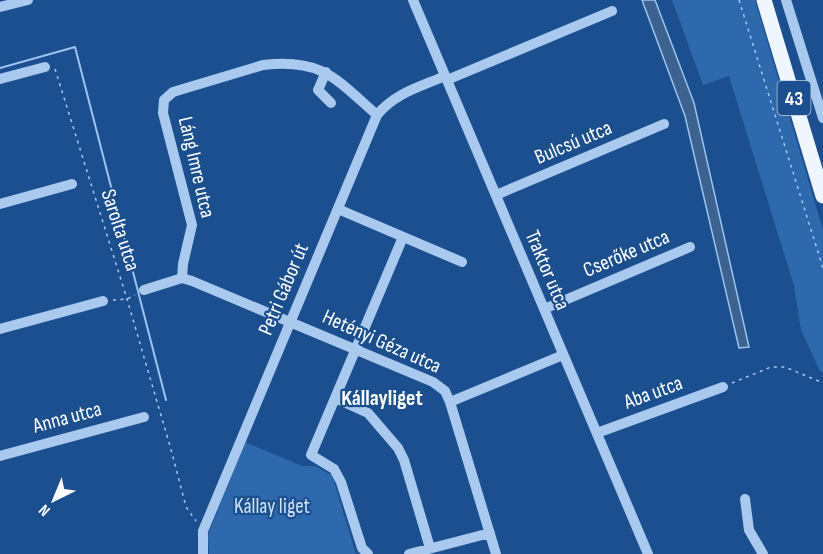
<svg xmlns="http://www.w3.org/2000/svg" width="823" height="554" viewBox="0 0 823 554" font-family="'Sofia Sans Condensed',sans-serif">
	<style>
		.green { fill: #2e69ad }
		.water { fill: #3c6290; stroke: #9cc4f0; stroke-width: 1.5 }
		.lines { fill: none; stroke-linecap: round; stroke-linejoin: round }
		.stream { stroke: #9cc4f0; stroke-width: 2 }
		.path { stroke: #a9c9ee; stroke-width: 1.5; stroke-dasharray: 3 4.5; stroke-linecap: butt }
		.minor { stroke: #a9c9ee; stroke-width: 10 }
		.major { stroke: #f0f6ff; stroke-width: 15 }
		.labels { text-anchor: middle; stroke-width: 4.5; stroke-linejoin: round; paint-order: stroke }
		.shield { fill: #1b4f8f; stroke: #bbcadd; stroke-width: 1.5 }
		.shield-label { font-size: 20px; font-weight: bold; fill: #fff }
		.street-label { font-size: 21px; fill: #fff; stroke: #1b4f8f }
		.park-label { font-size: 21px; fill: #cfe3fa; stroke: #1b4f8f }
		.neighbourhood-label { font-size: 22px; font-weight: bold; fill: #fff; stroke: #1b4f8f }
	</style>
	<rect width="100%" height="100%" fill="#1b4f8f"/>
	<!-- green -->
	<path class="green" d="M672 0H755L823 230V373L820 371 801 330 794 286 729 76 703 85Z
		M245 442 302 466H315L332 475 356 554H209L208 535Z"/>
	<!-- water -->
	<path class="water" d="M642 0H655L694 103 749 347 739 348 685 116Z"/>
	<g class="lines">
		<!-- stream -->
		<path class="stream" d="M0 68 75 47 166 400"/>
		<!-- path -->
		<path class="path" d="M739 0 823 268
			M55 69 127 299 172 453 186 507 196 521
			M113 300 127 299 135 295
			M732 383 771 367H785L823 383"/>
		<!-- minor -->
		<path class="minor" d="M413 0 648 554
			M786 0 823 118
			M0 7 28 0
			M326 72 318 90 331 103
			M0 79 45 67
			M447 80 612 11
			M496 195 664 124
			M0 204 72 184
			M338 209 462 262
			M182 278 183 264 192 225 163 113 164 100 173 92 263 65C322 58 336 79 377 115
			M144 290 182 278 192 281 433 382 445 391 450 402 496 554
			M544 309 690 247
			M0 329 103 301
			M335 398 368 413 398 448 404 460 430 548
			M450 402 563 355
			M597 433 723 387
			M0 456 144 417
			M745 499 749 530 763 554
			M203 554V531L377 115C395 93 420 87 445 76
			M368 554 362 548 341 482 334 469 311 455 403 237
			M409 554 490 533"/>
		<!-- major -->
		<path class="major" d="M764 0 823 196"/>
	</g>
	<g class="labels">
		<!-- shield labels -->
		<rect class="shield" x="777.5" y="81" width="33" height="34" rx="4.5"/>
		<g class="shield-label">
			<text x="794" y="105">43</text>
		</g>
		<!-- street labels -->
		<g class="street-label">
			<text transform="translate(573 142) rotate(-23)" y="7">Bulcsú utca</text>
			<text transform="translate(197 167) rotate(77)" y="7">Láng Imre utca</text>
			<text transform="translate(121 230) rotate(72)" y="7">Sarolta utca</text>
			<text transform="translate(626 253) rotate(-23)" y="7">Cserőke utca</text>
			<text transform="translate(548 270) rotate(67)" y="7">Traktor utca</text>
			<text transform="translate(283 289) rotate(-67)" y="7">Petri Gábor út</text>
			<text transform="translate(382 341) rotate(24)" y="7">Hetényi Géza utca</text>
			<text transform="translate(653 392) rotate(-20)" y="7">Aba utca</text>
			<text transform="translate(67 417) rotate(-15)" y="7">Anna utca</text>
		</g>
		<!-- park labels -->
		<g class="park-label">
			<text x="272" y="513">Kállay liget</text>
		</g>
		<!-- neighbourhood labels -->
		<g class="neighbourhood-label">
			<text x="382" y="405">Kállayliget</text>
		</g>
	</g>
	<!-- north arrow -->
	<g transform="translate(54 500) rotate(223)" stroke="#1b4f8f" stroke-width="4.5" paint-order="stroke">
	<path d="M0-4.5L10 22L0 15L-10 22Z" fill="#ffffff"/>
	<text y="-9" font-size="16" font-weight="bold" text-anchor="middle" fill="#ffffff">N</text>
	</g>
</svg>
